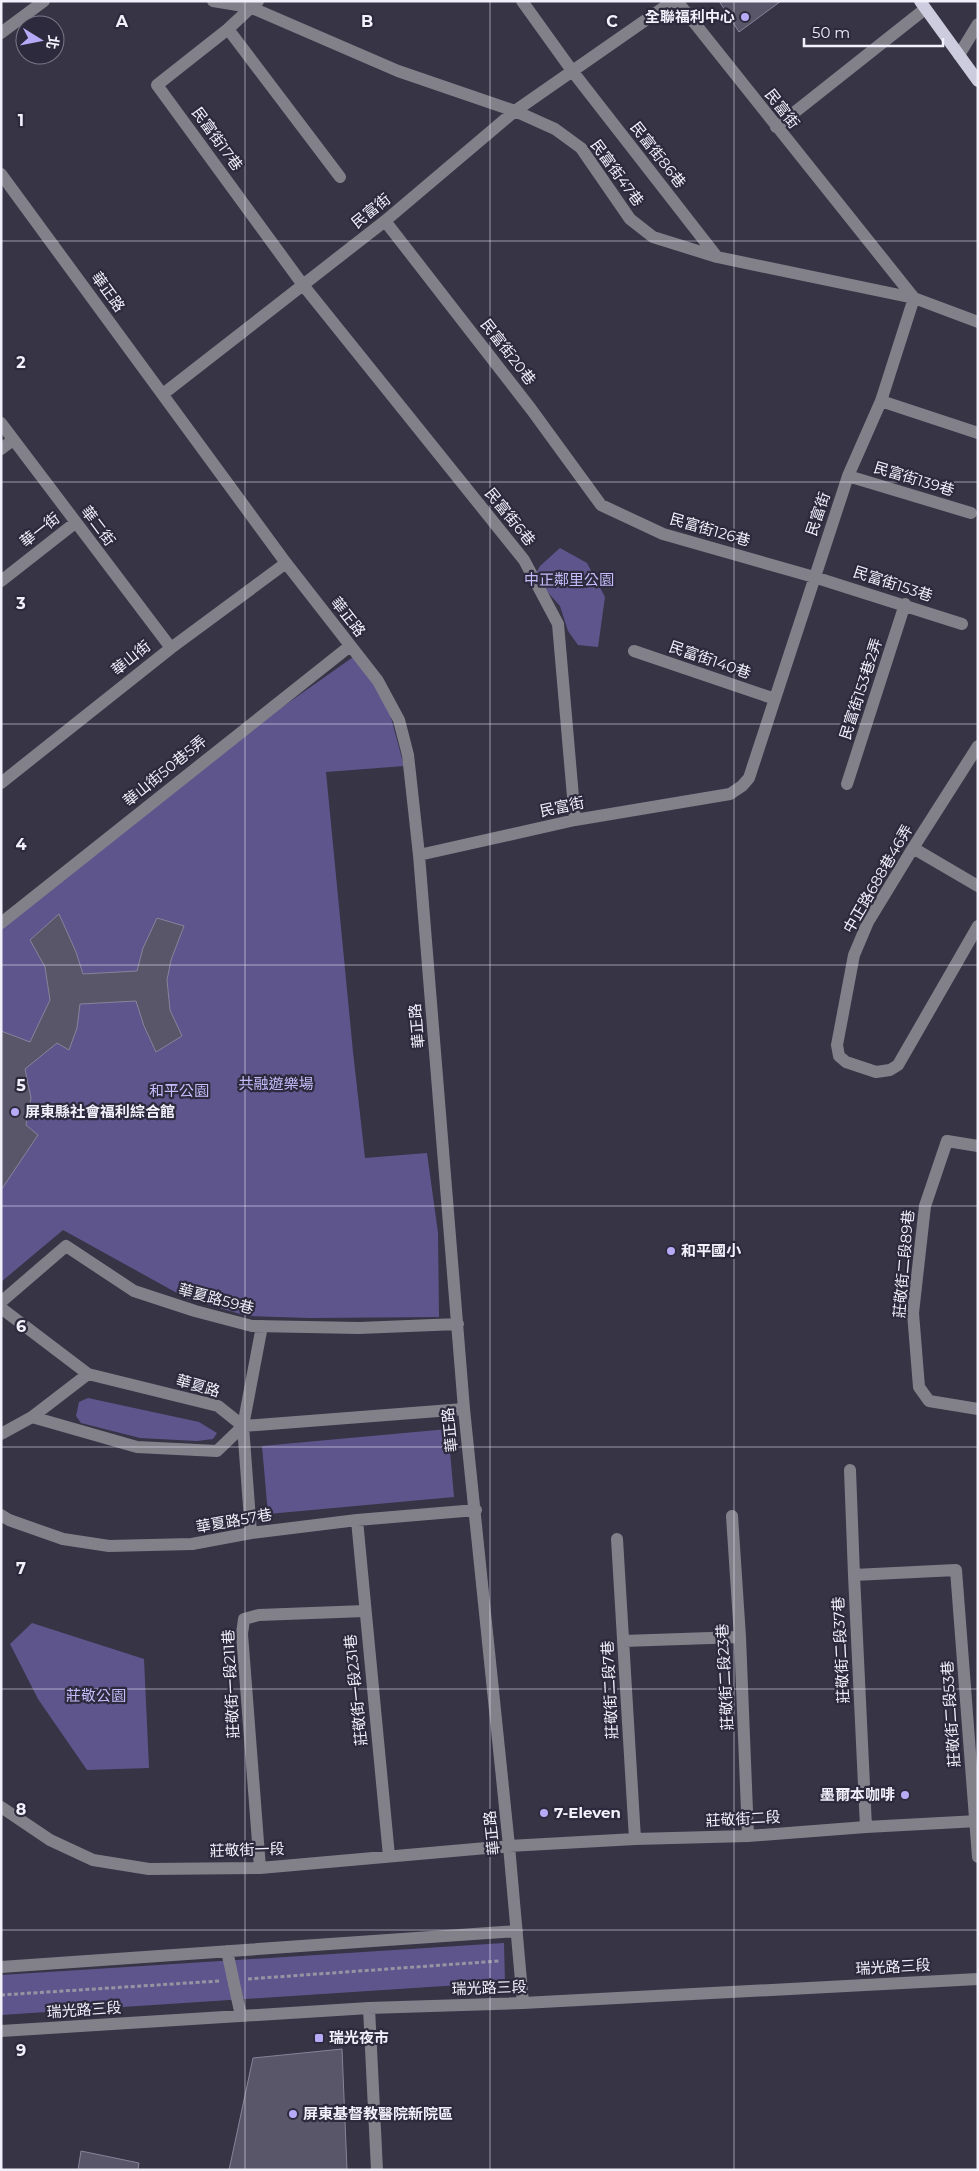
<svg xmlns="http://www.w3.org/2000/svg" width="979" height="2171" viewBox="0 0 979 2171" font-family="Montserrat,'Noto Sans TC',sans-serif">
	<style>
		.green { fill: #5f558d }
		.building { fill: #59566a; stroke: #87849a }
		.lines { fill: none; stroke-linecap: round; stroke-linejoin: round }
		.path { stroke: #9694a3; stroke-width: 3; stroke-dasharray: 4 2.5; stroke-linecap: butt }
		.minor { stroke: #82818a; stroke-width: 12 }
		.major { stroke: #cdcbde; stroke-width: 12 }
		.grid { fill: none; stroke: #f1f0fb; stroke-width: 1; stroke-opacity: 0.55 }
		.poi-dot { fill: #b7abf8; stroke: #2c2a3c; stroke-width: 2 }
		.labels { text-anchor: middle; stroke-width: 4.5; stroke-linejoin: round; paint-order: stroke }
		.poi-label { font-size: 15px; font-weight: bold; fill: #f1f0fb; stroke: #2c2a3c; text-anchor: start }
		.street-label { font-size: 15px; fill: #f1f0fb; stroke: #2c2a3c }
		.park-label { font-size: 15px; fill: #c5bcfb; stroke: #2c2a3c }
		.grid-label { font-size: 16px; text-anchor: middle; font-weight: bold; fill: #f1f0fb; stroke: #2c2a3c; stroke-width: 4.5; stroke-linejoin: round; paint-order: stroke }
	</style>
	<rect width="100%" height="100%" fill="#373446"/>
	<!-- green -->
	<path class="green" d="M560 548 587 563 605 597 598 647 578 645 568 631 560 606 534 577 540 566Z
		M356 655 386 699 404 766 326 772 353 1052 365 1158 427 1153 438 1233 439 1317 310 1318 247 1316 186 1298 63 1230 1 1282V928L261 722Z
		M88 1398 199 1422 217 1433 213 1439 197 1441 140 1438 81 1423 76 1416 79 1402Z
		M448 1429 454 1497 268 1514 262 1446Z
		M32 1623 144 1659 149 1768 87 1770 38 1699 10 1644Z
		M504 1943 505 1982 1 2015V1975Z"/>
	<!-- building -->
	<path class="building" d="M719 1H781L739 32Z
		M59 914 76 952 83 974 137 971 143 948 157 918 184 926 171 960 167 980 170 1010 182 1036 156 1052 144 1026 136 1001 80 1004 77 1028 69 1050 57 1043 25 1069 31 1098 26 1125 38 1135 1 1190V1031L30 1042 50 1000 45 967 30 940Z
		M342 2049 347 2170H229L253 2058Z
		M81 2151 139 2163 138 2170H78Z"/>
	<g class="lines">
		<!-- path -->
		<path class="path" d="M248 1979 499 1961
			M1 1995 219 1981"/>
		<!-- minor -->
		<path class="minor" d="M213 1 250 7 398 71 515 111 555 129 581 148 630 219 653 237 717 257 914 298 978 322
			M258 1 228 29 157 85 303 285 524 560 558 624 575 820
			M522 1 573 72 717 257
			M677 1 914 298
			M228 29 340 177
			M1 33 44 1
			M959 55 978 24
			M776 127 925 9
			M1 174 286 563 378 681 399 720 408 755 419 855 464 1409 509 1846 523 2003
			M385 221 531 409 601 505 663 534 814 577 962 624
			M163 394 385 221 515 111 673 1
			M881 401 978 433
			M1 423 171 648
			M1 449 13 440
			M848 476 971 513
			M1 581 75 523
			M634 651 775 699
			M978 746 913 848 868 922 854 955 837 1045 839 1056 846 1062 876 1072 890 1070 898 1065 978 926
			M1 783 171 648 286 563
			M847 784 905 604
			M913 848 978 886
			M419 855 575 820 730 794 742 786 749 778 848 476 881 401 914 298
			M1 923 350 646
			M978 1146 947 1141 925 1206 913 1313 919 1387 929 1401 978 1409
			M1 1302 66 1246 134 1291 195 1311 252 1326 359 1328 458 1324
			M1 1308 88 1374 218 1406 243 1426 464 1409
			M32 1417 137 1447 217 1451 243 1426
			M1 1434 32 1417 88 1374
			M850 1470 854 1575
			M1 1515 9 1520 63 1539 109 1546 192 1544 251 1533 357 1520 476 1510
			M732 1516 740 1637 748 1836
			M357 1520 389 1856
			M251 1533 243 1426 262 1326
			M617 1539 635 1839
			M623 1641 740 1637
			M1 1807 50 1840 93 1860 149 1869 260 1868 509 1846 635 1839 748 1836 866 1827 978 1821
			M866 1827 854 1575 956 1570 978 1857
			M260 1868 242 1634 244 1619 259 1615 365 1611
			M227 1951 241 2016
			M1 1967 517 1931
			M369 2008 377 2170
			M1 2031 369 2008 523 2003 978 1979"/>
		<!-- major -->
		<path class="major" d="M920 1 978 81"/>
	</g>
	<!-- grid -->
	<path class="grid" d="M245 1V2170M490 1V2170M734 1V2170M1 241H978M1 482H978M1 724H978M1 965H978M1 1206H978M1 1447H978M1 1689H978M1 1930H978"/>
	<!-- markers -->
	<g class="poi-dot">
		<circle cx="745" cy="17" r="5"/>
		<circle cx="15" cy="1112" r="5"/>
		<circle cx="671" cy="1251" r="5"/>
		<circle cx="905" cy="1795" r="5"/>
		<circle cx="544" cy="1813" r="5"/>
		<rect x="314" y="2033" width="10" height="10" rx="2.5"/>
		<circle cx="293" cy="2114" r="5"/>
	</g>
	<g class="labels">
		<!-- poi labels -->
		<g class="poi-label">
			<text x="735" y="22" text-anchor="end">全聯福利中心</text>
			<text x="25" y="1117">屏東縣社會福利綜合館</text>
			<text x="681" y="1256">和平國小</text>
			<text x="895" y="1800" text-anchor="end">墨爾本咖啡</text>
			<text x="554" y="1818">7-Eleven</text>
			<text x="329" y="2043">瑞光夜市</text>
			<text x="303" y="2119">屏東基督教醫院新院區</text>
		</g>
		<!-- street labels -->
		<g class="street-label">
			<text transform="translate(782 109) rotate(52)" y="5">民富街</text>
			<text transform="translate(217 139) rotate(54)" y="5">民富街17巷</text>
			<text transform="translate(658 155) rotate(52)" y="5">民富街86巷</text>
			<text transform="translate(617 173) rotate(54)" y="5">民富街47巷</text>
			<text transform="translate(371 211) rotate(-39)" y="5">民富街</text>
			<text transform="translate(108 292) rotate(54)" y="5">華正路</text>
			<text transform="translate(508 352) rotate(52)" y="5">民富街20巷</text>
			<text transform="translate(914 479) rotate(17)" y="5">民富街139巷</text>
			<text transform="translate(818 514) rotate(-71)" y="5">民富街</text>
			<text transform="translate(510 517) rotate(51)" y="5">民富街6巷</text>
			<text transform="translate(98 526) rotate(53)" y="5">華二街</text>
			<text transform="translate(40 530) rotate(-38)" y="5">華一街</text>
			<text transform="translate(710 530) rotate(16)" y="5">民富街126巷</text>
			<text transform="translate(893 584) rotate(18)" y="5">民富街153巷</text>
			<text transform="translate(348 617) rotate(52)" y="5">華正路</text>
			<text transform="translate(131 658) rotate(-39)" y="5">華山街</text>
			<text transform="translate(710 660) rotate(19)" y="5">民富街140巷</text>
			<text transform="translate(861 689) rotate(-72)" y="5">民富街153巷2弄</text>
			<text transform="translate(165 771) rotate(-39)" y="5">華山街50巷5弄</text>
			<text transform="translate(562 807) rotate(-12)" y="5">民富街</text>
			<text transform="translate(878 879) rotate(-60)" y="5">中正路688巷46弄</text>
			<text transform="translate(417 1026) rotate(-95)" y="5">華正路</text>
			<text transform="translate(904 1264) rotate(-85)" y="5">莊敬街二段89巷</text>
			<text transform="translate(216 1299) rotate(15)" y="5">華夏路59巷</text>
			<text transform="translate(198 1386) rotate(16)" y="5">華夏路</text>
			<text transform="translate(450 1430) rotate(-96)" y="5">華正路</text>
			<text transform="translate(234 1521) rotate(-10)" y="5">華夏路57巷</text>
			<text transform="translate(841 1650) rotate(-93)" y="5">莊敬街二段37巷</text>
			<text transform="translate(725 1677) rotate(-93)" y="5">莊敬街二段23巷</text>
			<text transform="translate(231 1684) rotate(-93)" y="5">莊敬街一段211巷</text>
			<text transform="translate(356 1690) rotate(-96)" y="5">莊敬街一段231巷</text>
			<text transform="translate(610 1690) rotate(-93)" y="5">莊敬街二段7巷</text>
			<text transform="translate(951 1714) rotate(-94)" y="5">莊敬街二段53巷</text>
			<text transform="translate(743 1819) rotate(-3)" y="5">莊敬街二段</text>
			<text transform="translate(492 1833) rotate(-96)" y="5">華正路</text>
			<text transform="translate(247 1850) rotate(-2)" y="5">莊敬街一段</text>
			<text transform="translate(893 1967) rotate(-3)" y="5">瑞光路三段</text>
			<text transform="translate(489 1988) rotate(-2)" y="5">瑞光路三段</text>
			<text transform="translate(84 2010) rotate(-4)" y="5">瑞光路三段</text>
		</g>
		<!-- park labels -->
		<g class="park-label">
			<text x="569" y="585">中正鄰里公園</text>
			<text x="276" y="1089">共融遊樂場</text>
			<text x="179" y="1096">和平公園</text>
			<text x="96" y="1701">莊敬公園</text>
		</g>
	</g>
	<g class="grid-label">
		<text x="122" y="27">A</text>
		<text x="367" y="27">B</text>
		<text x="612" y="27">C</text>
		<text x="21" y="126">1</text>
		<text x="21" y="368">2</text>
		<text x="21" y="609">3</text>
		<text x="21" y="850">4</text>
		<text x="21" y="1091">5</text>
		<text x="21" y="1332">6</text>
		<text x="21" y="1574">7</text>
		<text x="21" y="1815">8</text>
		<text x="21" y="2056">9</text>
	</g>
	<!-- border -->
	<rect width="979" height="2171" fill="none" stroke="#f1f0fb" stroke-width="5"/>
	<!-- north arrow -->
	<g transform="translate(40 40) rotate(100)"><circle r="24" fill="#2c2a3c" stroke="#7b7988"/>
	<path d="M0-4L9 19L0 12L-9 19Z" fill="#b7abf8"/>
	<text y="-8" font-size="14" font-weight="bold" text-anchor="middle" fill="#f1f0fb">北</text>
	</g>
	<!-- scale -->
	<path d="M804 38v8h139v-8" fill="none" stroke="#f1f0fb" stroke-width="2.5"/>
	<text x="812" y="38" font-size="15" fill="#f1f0fb" stroke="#2c2a3c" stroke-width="4" paint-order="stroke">50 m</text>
</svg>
